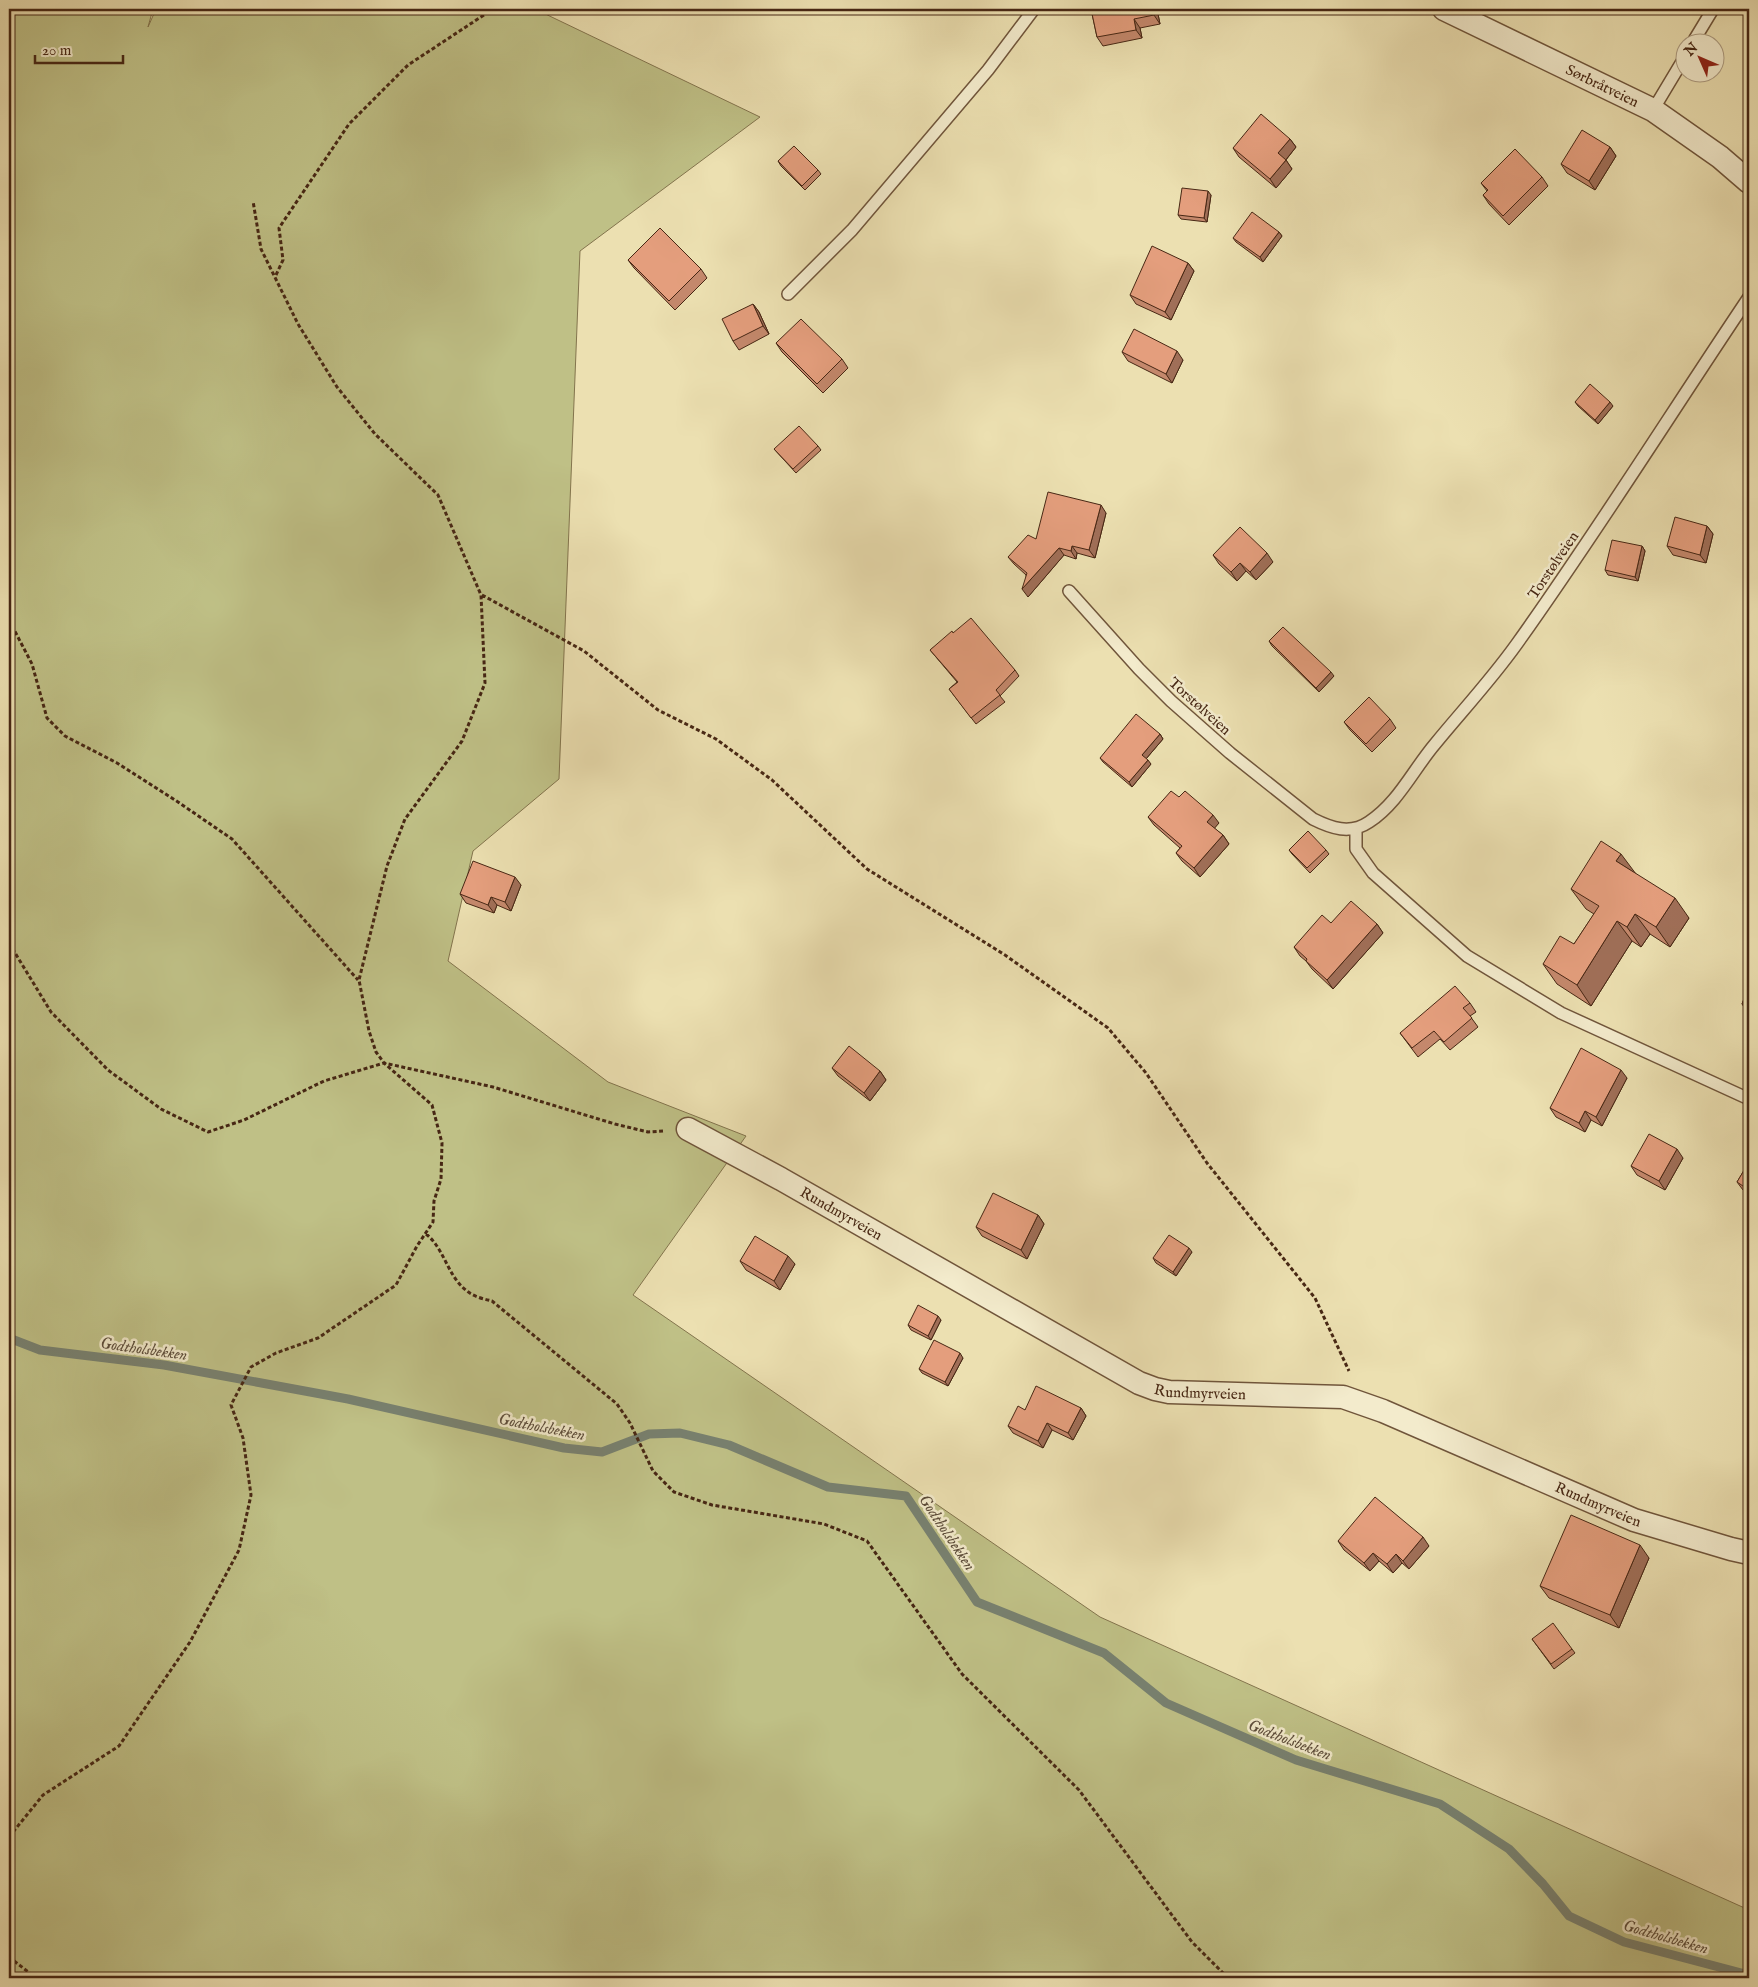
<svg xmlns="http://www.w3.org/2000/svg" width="1758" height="1987" viewBox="0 0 1758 1987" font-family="'IM FELL English',serif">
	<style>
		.green { fill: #bfc086; stroke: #83744d }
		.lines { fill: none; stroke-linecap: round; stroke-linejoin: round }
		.stream { stroke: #788170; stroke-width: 9 }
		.lane-casing { stroke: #70553b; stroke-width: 14 }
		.street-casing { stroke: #70553b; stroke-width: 25 }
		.path { stroke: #472714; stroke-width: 3; stroke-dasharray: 4 2.5; stroke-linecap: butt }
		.lane { stroke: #f3ebcc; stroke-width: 11 }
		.street { stroke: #f3ebcc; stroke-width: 22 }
		.wall { fill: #c4886c; stroke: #472714 }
		.shaded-wall { fill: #a06f58; stroke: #472714 }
		.building { fill: #e49e7d; stroke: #472714 }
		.labels { text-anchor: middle; stroke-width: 5; stroke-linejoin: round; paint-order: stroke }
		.street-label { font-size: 15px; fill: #472714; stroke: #f3ebcc }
		.water-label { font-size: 16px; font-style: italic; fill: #5c4c3a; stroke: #f3ebcc }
	</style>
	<rect width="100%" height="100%" fill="#ece0b1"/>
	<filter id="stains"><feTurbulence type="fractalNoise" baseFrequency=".004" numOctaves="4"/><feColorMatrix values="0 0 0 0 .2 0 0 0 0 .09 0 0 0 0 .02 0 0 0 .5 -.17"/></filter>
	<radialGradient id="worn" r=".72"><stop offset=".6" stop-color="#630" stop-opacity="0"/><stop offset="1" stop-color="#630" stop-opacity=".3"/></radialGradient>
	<!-- green -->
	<path class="green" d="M9 9H153L148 27 156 9H535L760 117 580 251 559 779 473 851 448 961 608 1082 746 1136 633 1295 1100 1617 1749 1910V1978H9Z"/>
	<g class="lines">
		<!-- stream -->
		<path class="stream" d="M9 1338 40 1350 164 1365 348 1399 564 1448 602 1452 649 1434 680 1433 729 1445 828 1487 906 1496 977 1602 1104 1653 1166 1703 1296 1760 1440 1804 1509 1849 1543 1884 1569 1916 1624 1942 1749 1975"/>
		<!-- lane casing -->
		<g class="lane-casing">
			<path id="lane" d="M1693 42 1713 9
				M1653 110 1686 55
				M788 294 852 230 988 70 1034 9
				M1069 591 1139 669 1171 701 1230 753 1313 819C1331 828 1350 835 1369 822 1398 803 1413 770 1435 744 1462 711 1491 680 1516 645 1597 532 1671 413 1749 297
				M1356 829V849L1373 873 1467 956 1561 1013 1749 1099"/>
		</g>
		<!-- street casing -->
		<g class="street-casing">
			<g id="street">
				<path id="s1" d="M1444 9 1653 110 1720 157 1749 182"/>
				<path id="s2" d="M688 1129 781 1179 1139 1383 1155 1389 1169 1392 1343 1397 1383 1411 1634 1520 1731 1549 1749 1553"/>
			</g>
		</g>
		<!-- path -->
		<path class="path" d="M276 275 283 260 279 228 349 124 408 65 493 9
			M482 595 584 651 658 710 716 739 772 780 867 869 1005 955 1108 1028 1146 1073 1207 1163 1315 1298 1349 1371
			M9 620 32 664 47 718 65 736 117 763 178 802 232 839 358 980
			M9 943 51 1012 108 1070 161 1109 208 1132 244 1120 324 1081 384 1063 493 1087 615 1124 648 1132 663 1131
			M426 1234C445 1249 447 1276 467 1291 474 1297 484 1299 492 1301L617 1404 630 1423 653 1471 674 1492 712 1505 824 1524 867 1541 962 1674 1079 1790 1192 1942 1228 1978
			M9 1837 43 1795 119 1746 190 1642 239 1550 251 1495 243 1438 231 1405 251 1367 276 1353 318 1338 396 1285 417 1246 433 1222 434 1201 441 1179 442 1143 432 1105 384 1063 376 1052 369 1031 359 980 387 866 405 819 462 741 485 683 481 595 438 495 375 434 337 387 298 324 261 249 253 201
			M9 1957 36 1978"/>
		<!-- lane -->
		<use href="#lane" class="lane"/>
		<!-- street -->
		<use href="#street" class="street"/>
	</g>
	<!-- wall -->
	<path class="wall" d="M1091 9H1157L1160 24 1140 28 1142 38 1103 46 1097 37Z
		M1290 139 1296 147 1286 160 1292 169 1276 188 1239 157 1233 148Z
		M1610 147 1616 156 1595 190 1567 173 1561 164Z
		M778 161 818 170 821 174 805 190 781 166Z
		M1542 177 1548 186 1509 225 1489 204 1483 195 1487 191 1481 183Z
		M1211 195 1207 222 1181 219 1178 215Z
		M1279 232 1282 236 1263 262 1236 242 1233 238Z
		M628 260 701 269 707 278 675 310 634 268Z
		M1188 263 1194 271 1171 320 1136 304 1130 295Z
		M753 304 759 312 769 334 739 350 733 341Z
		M776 343 842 359 848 368 823 393 782 352Z
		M1122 352 1183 360 1172 383 1128 361Z
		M1575 402 1613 406 1598 424 1578 406Z
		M818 446 821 450 796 473 774 449Z
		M1106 513 1095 558 1077 553 1076 559 1064 555 1028 597 1026 575 1014 564 1008 557 1036 539Z
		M1707 526 1713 534 1706 563 1673 555 1667 546Z
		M1642 546 1645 551 1638 581 1608 575 1605 570Z
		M1213 555 1273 562 1256 580 1246 571 1237 581 1219 564Z
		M953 633 1015 670 1019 676 1000 696 1005 702 976 724 949 689 957 682 930 650Z
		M1269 641 1334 676 1319 692 1272 646Z
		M1390 719 1396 728 1372 752 1350 730 1344 722Z
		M1160 734 1163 739 1146 759 1151 764 1132 787 1103 762 1100 758Z
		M1179 797 1219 823 1214 828 1223 835 1229 844 1200 877 1182 861 1176 853 1180 848 1154 825 1148 817Z
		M1289 850H1326L1329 854 1310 873 1292 854Z
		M1634 873 1689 918 1670 947 1650 934 1641 947 1632 941 1591 1006 1557 984 1543 964 1574 944 1594 914 1586 909 1571 889Z
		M521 885 511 911 497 905 494 913 466 903 460 894Z
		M1331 923 1377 924 1383 933 1333 989 1312 969 1306 961 1300 956 1294 947Z
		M1749 986V1013H1748L1742 1004Z
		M1470 1003 1476 1012 1470 1016 1478 1027 1450 1050 1440 1039 1418 1057 1400 1033Z
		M832 1068 880 1071 886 1080 870 1101 838 1076Z
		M1627 1078 1602 1126 1591 1120 1585 1132 1556 1117 1550 1108Z
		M1683 1158 1665 1190 1637 1175 1631 1166Z
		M1749 1162V1195L1743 1190 1737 1182Z
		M1038 1215 1044 1224 1027 1259 982 1236 976 1227Z
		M1192 1252 1176 1276 1156 1263 1153 1258Z
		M740 1261 795 1264 780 1290 746 1270Z
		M941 1320 931 1340 911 1330 908 1325Z
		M963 1358 948 1386 922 1373 919 1369Z
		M1081 1408 1086 1416 1073 1440 1052 1430 1043 1448 1013 1433 1008 1426 1025 1410Z
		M1338 1541 1429 1546 1409 1569 1402 1563 1393 1573 1379 1561 1370 1571 1344 1550Z
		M1649 1558 1619 1628 1549 1598 1540 1586Z
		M1532 1639 1572 1649 1575 1653 1554 1669Z"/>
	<!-- shaded-wall -->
	<path class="shaded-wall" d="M1153 9H1157L1160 24 1154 15Z
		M1134 19 1140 28 1142 38 1136 30Z
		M1290 139 1296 147 1284 162 1278 153Z
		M1610 147 1616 156 1595 190 1589 181Z
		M1286 160 1292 169 1276 188 1270 179Z
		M1208 191 1211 195 1207 222 1204 218Z
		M1279 232 1282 236 1263 262 1260 257Z
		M1188 263 1194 271 1171 320 1165 312Z
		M753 304 759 312 769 334 763 326Z
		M1177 351 1183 360 1172 383 1166 374Z
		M1610 402 1613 406 1598 424 1595 420Z
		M1101 505 1106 513 1095 558 1089 550Z
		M1707 526 1713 534 1706 563 1700 555Z
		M1072 546 1077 553 1076 559 1071 551Z
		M1642 546 1645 551 1638 581 1635 577Z
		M1059 548 1064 555 1028 597 1022 589Z
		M1267 553 1273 562 1256 580 1250 572Z
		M1240 563 1246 571 1237 581 1231 572Z
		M1331 672 1334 676 1319 692 1316 688Z
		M1160 734 1163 739 1145 760 1142 755Z
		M1148 760 1151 764 1132 787 1129 782Z
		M1213 815 1219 823 1213 830 1207 822Z
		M1223 835 1229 844 1200 877 1194 868Z
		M1621 854 1636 874 1616 861Z
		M515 877 521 885 511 911 505 902Z
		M491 897 497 905 494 913 488 905Z
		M1675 898 1689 918 1670 947 1656 927Z
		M1635 914 1650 934 1641 947 1627 927Z
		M1617 921 1632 941 1591 1006 1577 985Z
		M1377 924 1383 933 1333 989 1327 980Z
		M1621 1070 1627 1078 1602 1126 1596 1117Z
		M880 1071 886 1080 870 1101 864 1093Z
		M1585 1111 1591 1120 1585 1132 1579 1123Z
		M1677 1149 1683 1158 1665 1190 1659 1181Z
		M1038 1215 1044 1224 1027 1259 1021 1250Z
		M1189 1248 1192 1252 1176 1276 1173 1272Z
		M788 1256 795 1264 780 1290 774 1281Z
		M938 1316 941 1320 931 1340 928 1336Z
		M960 1353 963 1358 948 1386 945 1382Z
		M1081 1408 1086 1416 1073 1440 1068 1433Z
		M1047 1423 1052 1430 1043 1448 1038 1441Z
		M1423 1537 1429 1546 1409 1569 1403 1561Z
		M1640 1545 1649 1558 1619 1628 1610 1615Z
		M1373 1553 1379 1561 1370 1571 1364 1563Z
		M1396 1554 1402 1563 1393 1573 1387 1564Z"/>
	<!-- building -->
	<path class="building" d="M1091 9H1153L1154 15 1134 19 1136 30 1097 37Z
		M1261 114 1290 139 1278 153 1286 160 1270 179 1233 148Z
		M1582 130 1610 147 1589 181 1561 164Z
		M794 146 818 170 802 186 778 161Z
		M1515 149 1542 177 1503 216 1483 195 1488 190 1481 183Z
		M1182 188 1208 191 1204 218 1178 215Z
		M1252 212 1279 232 1260 257 1233 238Z
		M660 228 701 269 669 301 628 260Z
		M1152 246 1188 263 1165 312 1130 295Z
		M753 304 763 326 733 341 722 319Z
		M801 319 842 359 817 384 776 343Z
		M1134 329 1177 351 1166 374 1122 352Z
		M1590 384 1610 402 1595 420 1575 402Z
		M799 426 818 446 793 469 774 449Z
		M1048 492 1101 505 1089 550 1072 546 1071 551 1059 548 1022 589 1027 573 1008 557 1028 535 1036 539Z
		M1675 517 1707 526 1700 555 1667 546Z
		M1240 527 1267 553 1250 572 1240 563 1231 572 1213 555Z
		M1612 540 1642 546 1635 577 1605 570Z
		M971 618 1015 670 996 690 1000 695 971 718 949 689 958 682 930 650 952 631 953 633Z
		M1283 627 1331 672 1316 688 1269 641Z
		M1369 697 1390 719 1366 744 1344 722Z
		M1136 714 1160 734 1142 755 1148 760 1129 782 1100 758Z
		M1171 791 1179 797 1185 791 1213 815 1207 822 1223 835 1194 868 1176 853 1182 846 1148 817Z
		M1308 831 1326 850 1307 868 1289 850Z
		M1601 841 1621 854 1616 861 1675 898 1656 927 1635 914 1627 927 1617 921 1577 985 1543 964 1560 936 1574 944 1599 906 1571 889Z
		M473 861 515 877 505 902 491 897 488 905 460 894Z
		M1351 901 1377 924 1327 980 1306 961 1307 959 1294 947 1322 915 1331 923Z
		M1455 986 1470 1003 1463 1008 1472 1018 1444 1042 1434 1031 1412 1048 1400 1033Z
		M1749 986V1007L1742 1004Z
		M849 1046 880 1071 864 1093 832 1068Z
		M1581 1048 1621 1070 1596 1117 1585 1111 1579 1123 1550 1108Z
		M1649 1134 1677 1149 1659 1181 1631 1166Z
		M1749 1162V1190L1737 1182Z
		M993 1193 1038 1215 1021 1250 976 1227Z
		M1169 1235 1189 1248 1173 1272 1153 1258Z
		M755 1236 788 1256 774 1281 740 1261Z
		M918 1305 938 1316 928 1336 908 1325Z
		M934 1340 960 1353 945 1382 919 1369Z
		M1036 1386 1081 1408 1068 1433 1047 1423 1038 1441 1008 1426 1018 1406 1025 1410Z
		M1375 1497 1423 1537 1403 1561 1396 1554 1387 1564 1373 1553 1364 1563 1338 1541Z
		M1571 1515 1640 1545 1610 1615 1540 1586Z
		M1553 1623 1572 1649 1551 1664 1532 1639Z"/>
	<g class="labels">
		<!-- street labels -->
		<g class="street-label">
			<text dy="5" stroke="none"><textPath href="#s1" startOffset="176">Sørbråtveien</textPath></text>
			<text transform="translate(1553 565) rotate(-56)" y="5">Torstølveien</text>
			<text transform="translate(1200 706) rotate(42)" y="5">Torstølveien</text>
			<text dy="5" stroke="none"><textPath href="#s2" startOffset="175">Rundmyrveien</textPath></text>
			<text dy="5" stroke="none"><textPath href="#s2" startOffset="580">Rundmyrveien</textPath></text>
			<text dy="5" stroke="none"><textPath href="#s2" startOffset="1000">Rundmyrveien</textPath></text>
		</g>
		<!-- water labels -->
		<g class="water-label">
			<text transform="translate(144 1348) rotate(8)" y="6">Godtholsbekken</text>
			<text transform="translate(542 1426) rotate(11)" y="6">Godtholsbekken</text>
			<text transform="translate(948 1532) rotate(56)" y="6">Godtholsbekken</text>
			<text transform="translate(1290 1739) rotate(21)" y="6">Godtholsbekken</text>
			<text transform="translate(1666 1936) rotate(16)" y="6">Godtholsbekken</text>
		</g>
	</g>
	<!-- margin -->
	<rect width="1758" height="1987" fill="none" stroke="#ece0b1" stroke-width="30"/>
	<rect x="10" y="10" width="1738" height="1967" fill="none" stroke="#472714" stroke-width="2.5"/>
	<rect x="15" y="15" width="1728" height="1957" fill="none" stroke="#472714"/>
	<!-- north arrow -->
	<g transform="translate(1700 58) rotate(315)"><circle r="24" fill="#f3ebcc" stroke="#ae9d82"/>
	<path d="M0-4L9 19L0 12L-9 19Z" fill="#8f2418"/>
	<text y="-8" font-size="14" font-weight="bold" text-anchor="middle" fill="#472714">N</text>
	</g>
	<!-- scale -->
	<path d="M35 55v8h88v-8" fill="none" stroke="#472714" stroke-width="2.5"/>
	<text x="42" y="55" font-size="15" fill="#472714" stroke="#f3ebcc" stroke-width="4" paint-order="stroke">20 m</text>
	<rect width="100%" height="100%" filter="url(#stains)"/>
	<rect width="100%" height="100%" fill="url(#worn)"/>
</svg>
